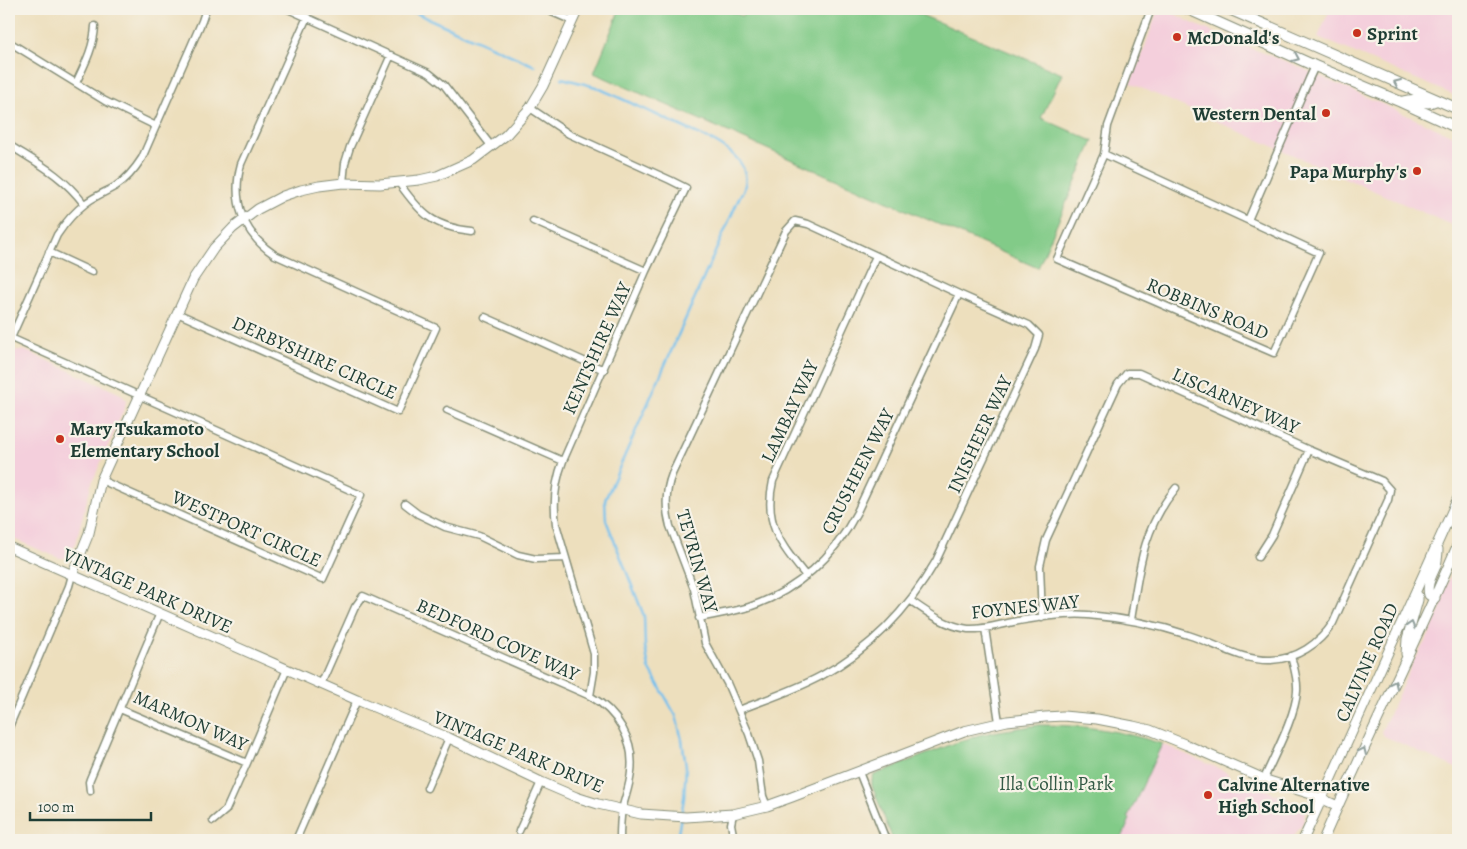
<svg xmlns="http://www.w3.org/2000/svg" width="1467" height="849" viewBox="0 0 1467 849" font-family="Alegreya,serif">
	<style>
		.built { fill: #f4cfdc }
		.green { fill: #82cb88; stroke: #50845e }
		.lines { fill: none; stroke-linecap: round; stroke-linejoin: round }
		.stream { stroke: #73c0ed; stroke-width: 2.5 }
		.minor-casing { stroke: #868e78; stroke-width: 9 }
		.tertiary-casing { stroke: #868e78; stroke-width: 11 }
		.secondary-casing { stroke: #868e78; stroke-width: 11 }
		.primary-casing { stroke: #868e78; stroke-width: 12 }
		.minor { stroke: #fff; stroke-width: 6 }
		.tertiary { stroke: #fff; stroke-width: 9 }
		.secondary { stroke: #fff; stroke-width: 9 }
		.primary { stroke: #fff; stroke-width: 10 }
		.oneway { stroke: #8f9e9a }
		.poi-dot { fill: #c8321e; stroke: #f7f3e8; stroke-width: 2 }
		.labels { text-anchor: middle; stroke-width: 4.5; stroke-linejoin: round; paint-order: stroke }
		.poi-label { font-size: 19px; font-weight: bold; fill: #1f3d34; stroke: #f7f3e8; text-anchor: start }
		.street-label { font-size: 19px; fill: #1f3d34; stroke: #f7f3e8 }
		.park-label { font-size: 19px; fill: #335945; stroke: #f7f3e8 }
	</style>
	<rect width="100%" height="100%" fill="#f7f3e8"/>
	<filter id="ink" filterUnits="userSpaceOnUse"><feTurbulence type="fractalNoise" baseFrequency=".02" numOctaves="2"/><feDisplacementMap in="SourceGraphic" scale="10" xChannelSelector="R" yChannelSelector="G"/><feConvolveMatrix kernelMatrix="1 2 1 2 8 2 1 2 1" color-interpolation-filters="sRGB"/></filter>
	<filter id="wash" filterUnits="userSpaceOnUse"><feTurbulence type="fractalNoise" baseFrequency=".0096" numOctaves="4" result="noise"/><feDisplacementMap in="SourceGraphic" scale="20" xChannelSelector="R" yChannelSelector="G"/><feGaussianBlur stdDeviation="1.12" result="paint"/><feColorMatrix in="noise" values="0 0 0 0 0 0 0 0 0 0 0 0 0 0 0 0 0 1.4 0 .05"/><feComposite in="paint" operator="in"/></filter>
	<g filter="url(#wash)">
		<rect width="100%" height="100%" fill="#eddfbd"/>
		<!-- built -->
		<path class="built" d="M1330 9H1458V97L1318 37Z
			M1169 11 1192 23 1245 46 1290 63 1458 138V228L1130 83 1141 58 1156 15 1161 12Z
			M9 347 14 350 26 351 121 394 126 400 125 407 91 485 76 541 71 554 66 558H59L9 537Z
			M1458 560V769L1384 736 1381 732 1415 658 1428 637 1440 610 1448 581Z
			M1162 744 1227 772 1234 780 1252 788 1259 787 1300 805 1305 813 1303 823 1291 840H1121L1130 819 1128 818Z"/>
		<!-- green -->
		<path class="green" d="M620 9H725L742 16 745 9H907L1062 74 1041 118 1093 141 1038 268 594 73Z
			M1039 725C1083 725 1120 730 1162 744L1128 817 1130 819 1121 840H893L872 786V780L874 775 955 743 979 735 999 731Z"/>
		<g class="lines">
			<!-- stream -->
			<path class="stream" d="M407 9 535 66
				M562 78 596 87 711 140C728 149 749 162 745 185 744 189 742 193 740 196L605 500 606 520 644 616 645 647 649 668 676 716 682 740 686 766 684 798 677 840"/>
		</g>
	</g>
	<g filter="url(#ink)">
		<g class="lines">
			<!-- minor casing -->
			<g class="minor-casing">
				<path id="minor" d="M288 9 429 73 444 85 492 147
					M545 9 573 21
					M9 42 105 101 156 126
					M76 83C85 64 94 47 95 26
					M530 108 569 134 670 180 686 188 646 271 563 461C555 482 553 502 556 524L594 654V672L590 696
					M9 145C39 164 62 175 84 204
					M1104 154 1319 253 1274 353 1057 259 1104 154 1108 126 1151 9
					M343 183 345 163 350 147 391 55
					M399 183C421 214 433 227 472 231
					M1248 220 1309 79 1315 66
					M533 221 646 271
					M49 252 92 272
					M177 313 398 412 436 328 275 255C243 234 231 201 241 164L307 17
					M485 317 604 370
					M447 410 563 461
					M101 480 323 579 361 495 11 338 57 235C65 223 74 212 86 203 95 196 106 192 116 186 127 179 135 169 142 158L202 21 206 9
					M405 504 418 514 445 527 479 536 518 555 536 559 566 558
					M1258 557 1272 535 1309 450
					M806 576C781 545 763 524 773 481L876 256
					M911 601C928 613 946 626 968 629 983 630 998 625 1013 622 1035 618 1066 613 1088 615 1122 618 1155 624 1188 635 1215 643 1241 661 1271 660 1297 659 1319 644 1333 623L1388 500 1390 490 1382 481 1309 450 1139 373H1127L1118 384 1046 540 1040 566 1042 618
					M699 618C716 614 733 612 749 607 797 591 834 557 857 512L959 294
					M1131 620C1139 570 1142 529 1176 488
					M985 628 999 722
					M321 684 355 607 363 596 590 696C617 711 635 740 631 772 630 785 625 797 622 810 620 820 620 830 620 840
					M120 709 247 763
					M739 710C767 699 795 690 821 676 871 649 908 610 936 561L1035 349 1039 335 1029 325 959 294 808 224 795 221 786 231 672 474C665 492 665 508 670 526L694 589 705 643 727 683 749 734 758 761 763 796 767 806
					M9 727 69 586 72 575
					M859 772 886 840
					M1264 779C1274 756 1296 715 1297 691 1298 679 1294 668 1291 656
					M427 788 449 738
					M90 791 89 782 90 779 160 613
					M733 814 731 824 734 840
					M213 821 226 810 247 763 287 669
					M519 831 541 782
					M296 840 357 700"/>
			</g>
			<!-- tertiary casing -->
			<g class="tertiary-casing">
				<path id="tertiary" d="M9 547 357 700 449 738 541 782 576 797 598 804 641 814 686 817 733 814 767 806 792 797 964 731 1007 721 1045 717 1063 716 1097 719 1133 726 1150 730 1187 745 1269 781 1311 794 1338 806
					M72 575 89 533 101 480 193 279 214 248 233 228 258 209 283 196 301 190 319 186 343 183 380 184 419 180 437 176 473 160 506 135 530 108 543 86 578 9"/>
			</g>
			<!-- secondary casing -->
			<g class="secondary-casing">
				<path id="secondary" d="M1435 598 1429 595C1426 585 1432 575 1436 566 1437 561 1438 555 1438 549
					M1406 654 1407 639 1418 600V596L1415 593
					M1303 840 1458 498
					M1323 840C1366 741 1415 644 1458 544"/>
			</g>
			<!-- primary casing -->
			<g class="primary-casing">
				<path id="primary" d="M1188 9 1315 66 1401 102 1458 128
					M1229 9 1458 109
					M1401 102C1405 101 1409 100 1413 100 1424 101 1426 105 1437 100"/>
			</g>
			<!-- minor -->
			<use href="#minor" class="minor"/>
			<!-- tertiary -->
			<use href="#tertiary" class="tertiary"/>
			<!-- secondary -->
			<use href="#secondary" class="secondary"/>
			<!-- primary -->
			<use href="#primary" class="primary"/>
		</g>
		<!-- one-way arrows -->
		<defs><path id="oneway-chevron" d="M-2-3.5L2.5 0L-2 3.5" fill="none" stroke-width="1.6" stroke-linecap="round" stroke-linejoin="round" transform="scale(1.25)"/></defs>
		<g class="oneway">
			<use href="#oneway-chevron" transform="translate(1296 58) rotate(24)"/>
			<use href="#oneway-chevron" transform="translate(1397 83) rotate(-157)"/>
			<use href="#oneway-chevron" transform="translate(1411 625) rotate(-73)"/>
			<use href="#oneway-chevron" transform="translate(1394 684) rotate(-65)"/>
			<use href="#oneway-chevron" transform="translate(1363 751) rotate(-65)"/>
		</g>
	</g>
	<!-- markers -->
	<g class="poi-dot">
		<circle cx="1357" cy="33" r="5"/>
		<circle cx="1177" cy="37" r="5"/>
		<circle cx="1326" cy="113" r="5"/>
		<circle cx="1417" cy="171" r="5"/>
		<circle cx="60" cy="439" r="5"/>
		<circle cx="1208" cy="795" r="5"/>
	</g>
	<g class="labels">
		<!-- poi labels -->
		<g class="poi-label">
			<text x="1367" y="40">Sprint</text>
			<text x="1187" y="44">McDonald's</text>
			<text x="1316" y="120" text-anchor="end">Western Dental</text>
			<text x="1407" y="178" text-anchor="end">Papa Murphy's</text>
			<text x="70" y="435">Mary Tsukamoto<tspan x="70" dy="22">Elementary School</tspan></text>
			<text x="1218" y="791">Calvine Alternative<tspan x="1218" dy="22">High School</tspan></text>
		</g>
		<!-- street labels -->
		<g class="street-label">
			<text transform="translate(1208 308) rotate(23)" y="7">ROBBINS ROAD</text>
			<text transform="translate(596 348) rotate(-66)" y="7">KENTSHIRE WAY</text>
			<text transform="translate(315 357) rotate(24)" y="7">DERBYSHIRE CIRCLE</text>
			<text transform="translate(1236 400) rotate(24)" y="7">LISCARNEY WAY</text>
			<text transform="translate(789 411) rotate(-65)" y="7">LAMBAY WAY</text>
			<text transform="translate(979 434) rotate(-65)" y="7">INISHEER WAY</text>
			<text transform="translate(857 471) rotate(-63)" y="7">CRUSHEEN WAY</text>
			<text transform="translate(247 528) rotate(24)" y="7">WESTPORT CIRCLE</text>
			<text transform="translate(698 561) rotate(74)" y="7">TEVRIN WAY</text>
			<text transform="translate(148 590) rotate(24)" y="7">VINTAGE PARK DRIVE</text>
			<text transform="translate(1025 606) rotate(-6)" y="7">FOYNES WAY</text>
			<text transform="translate(498 639) rotate(24)" y="7">BEDFORD COVE WAY</text>
			<text transform="translate(1366 662) rotate(-66)" y="7">CALVINE ROAD</text>
			<text transform="translate(191 720) rotate(24)" y="7">MARMON WAY</text>
			<text transform="translate(519 751) rotate(23)" y="7">VINTAGE PARK DRIVE</text>
		</g>
		<!-- park labels -->
		<g class="park-label">
			<text x="1056" y="790">Illa Collin Park</text>
		</g>
	</g>
	<!-- margin -->
	<rect width="1467" height="849" fill="none" stroke="#f7f3e8" stroke-width="30"/>
	<!-- scale -->
	<path d="M30 812v8h121v-8" fill="none" stroke="#1f3d34" stroke-width="2.5"/>
	<text x="38" y="812" font-size="15" fill="#1f3d34" stroke="#f7f3e8" stroke-width="4" paint-order="stroke">100 m</text>
</svg>
